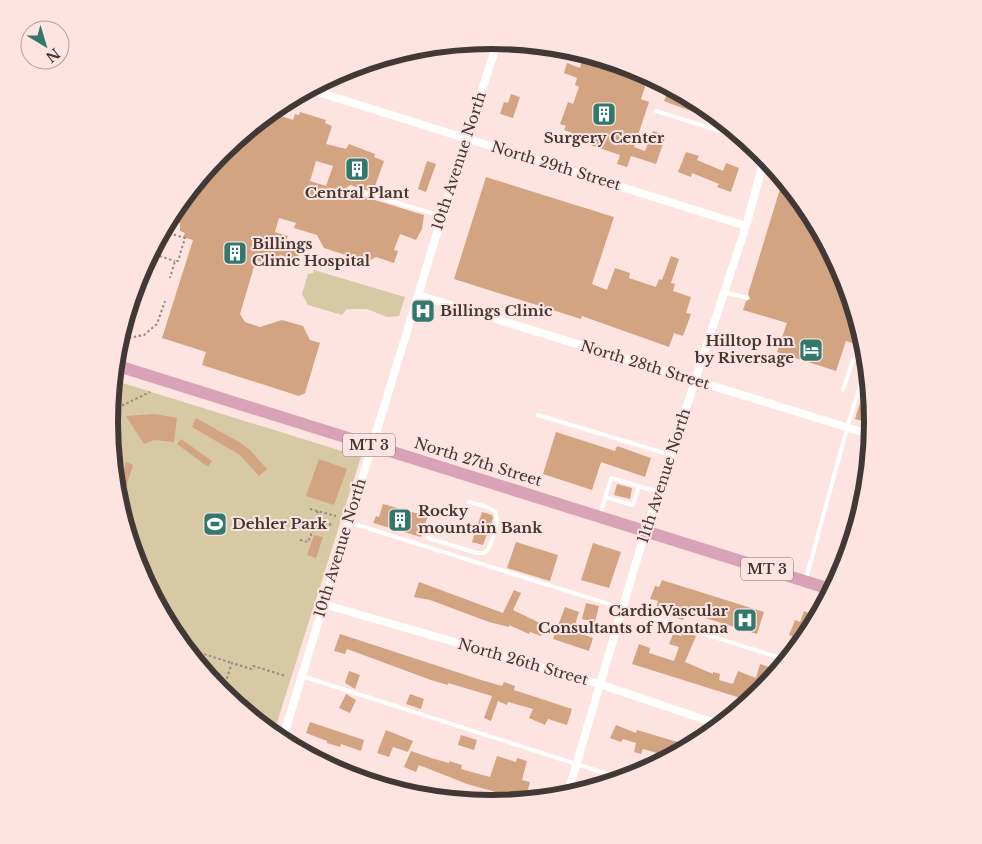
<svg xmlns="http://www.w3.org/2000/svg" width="982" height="844" viewBox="0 0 982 844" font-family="'Libre Baskerville',serif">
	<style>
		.green { fill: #d7c9a4 }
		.building { fill: #d2a481; fill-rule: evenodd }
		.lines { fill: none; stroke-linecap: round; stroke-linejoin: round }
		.path { stroke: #9a8986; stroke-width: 2; stroke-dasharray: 2.5 2.5; stroke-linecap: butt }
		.service { stroke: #fff; stroke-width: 4 }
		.minor { stroke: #fff; stroke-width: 8 }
		.primary { stroke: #d8a3b6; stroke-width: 12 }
		.labels { text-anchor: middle; stroke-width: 4; stroke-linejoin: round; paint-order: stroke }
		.shield { fill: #fee4e0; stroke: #7a6c69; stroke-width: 1 }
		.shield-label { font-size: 14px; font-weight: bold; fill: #423836 }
		.poi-label { font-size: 15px; font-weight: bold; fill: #423836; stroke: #fee4e0; text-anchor: start }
		.street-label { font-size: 15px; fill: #423836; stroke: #fee4e0 }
		.rim { fill: none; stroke: #423836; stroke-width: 6 }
	</style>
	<rect width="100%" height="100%" fill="#fee4e0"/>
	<!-- green -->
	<path class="green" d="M314 270 405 297 399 316 387 317 367 309H347L342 315 308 305 302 294 308 274 313 273Z
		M113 380 361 457 273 735C256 721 236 708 220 692 152 621 109 520 109 422 109 408 112 394 113 380Z"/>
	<!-- building -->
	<path class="building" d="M582 60 610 69 612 64 622 67 620 72 647 81 641 99 649 102 634 147 645 151 653 131 666 135 656 164 631 156 627 167 617 164 620 155 573 139 575 134 564 130 566 126 560 124 568 102 573 104 579 87 575 85 577 78 564 73 567 63 580 68Z
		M670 86 703 105 725 124 664 101Z
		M511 94 520 97 513 118 500 114 504 102 508 103Z
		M269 112 293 120 295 114 299 115 300 112 326 120 325 123 332 126 326 144 346 149 349 144 375 154 374 157 384 161 373 192 350 185 346 188 348 192 424 215 422 229 416 240 400 234 394 250 398 251 394 263 376 257 367 262 324 248 317 235 294 228 296 223 279 218 275 232 288 236 285 243 301 247 297 260 280 255 274 260 266 257 264 263 256 260 240 314 245 322 260 327 282 320 303 326 310 340 320 343 305 393 299 396 202 365 206 352 162 338 193 240 183 237 185 233 180 231V223L168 220 174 210 221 152ZM316 161 333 166 326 186 310 181Z
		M686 152 699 156 697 160 723 171 726 163 739 168 731 192 717 187 719 184 692 173 691 177 678 172Z
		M427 161 436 164 426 192 418 189Z
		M486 177 614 217 592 284 607 290 615 268 630 273 629 278 656 287 659 279 662 280 671 256 679 259 671 283 675 284 673 291 691 297 686 313 691 314 683 336 674 333 669 347 582 316 581 319 454 279Z
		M783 179 809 210 844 276 861 331 856 344 846 341 836 371 777 352 787 323 743 310 746 301 750 299 748 294Z
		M868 377 873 422V424L855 419Z
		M155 414 177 418 174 442 154 440 144 444 126 416Z
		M196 418 239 442 250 450 267 469 259 476 240 455 192 427Z
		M556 432 615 451 617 446 651 458 645 477 601 462 592 490 543 474Z
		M181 439 212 461 208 467 177 444Z
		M319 459 347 469 334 505 306 496Z
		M126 462 133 465 124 493 117 491Z
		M617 484 632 488 630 499 614 495Z
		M383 504 419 514 420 512 428 515 421 537 373 523 376 516 379 517Z
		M482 512 492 515 493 518 483 545 472 542Z
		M314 535 323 537 316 558 307 555Z
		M516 542 558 555 550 581 507 568Z
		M593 543 621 552 609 588 581 580Z
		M662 580 764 612 757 634 686 612 683 620 655 611 658 601 650 599 655 586 659 587Z
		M419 582 503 613 514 590 521 593 513 610 544 625 541 636 530 632 529 634 509 625V627L489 622 430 600 414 597Z
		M586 603 599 606 595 622 582 619Z
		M565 607 579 612 573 631 593 638 589 651 553 639Z
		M804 611 818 616 803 641 789 635 795 620 800 622Z
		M682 632 696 636 685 662 713 674V672L720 674 719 680 733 684 738 671 756 678 760 664 769 667 761 693 750 701 632 664 639 644 650 648 649 653 674 661 679 647 669 644 673 634 681 636Z
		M340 634 478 679 502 686 504 682 515 686 514 690 572 709 567 725 548 719 545 725 529 718 533 709 508 702 507 705 498 701 491 721 484 718 492 696 448 683V685L431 680 347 649 345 654 334 651Z
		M349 671 360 675 355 689 345 683Z
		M346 694 356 700 350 713 339 708Z
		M410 694 424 699 421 709 406 704Z
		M310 722 364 740 361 751 341 744 340 747 327 743V741L306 733Z
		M616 725 636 733 637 730 691 746 661 762 664 755 643 749 641 754 634 752 636 743 623 739 621 742 610 738Z
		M386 730 413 741 408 752 393 747 389 757 377 753Z
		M461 735 477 740 474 750 458 745Z
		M411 751 431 758 449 763V761L462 765 461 769 490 777 497 756 516 762 517 758 527 761 522 780 530 782 527 793 546 799 508 802 510 796 467 784 419 765 416 772 404 767Z"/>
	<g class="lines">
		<!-- path -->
		<path class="path" d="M169 233 185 238 178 261H175L170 278
			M150 253 175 261
			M119 340 144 335 157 324 165 301
			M109 421 123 405 150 392
			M109 425 121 435
			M310 509 336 516
			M317 511 321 523
			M300 540 308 542 313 530 321 523 334 525
			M185 648 232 663
			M222 693 232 663 251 669 253 666 286 676"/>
		<!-- service -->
		<path class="service" d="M656 111 746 139
			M350 189 442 216
			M724 292 747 298
			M843 390 853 360 860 358 867 360
			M538 415 671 455
			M605 497 633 505 639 486
			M600 515 611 478 659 492
			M348 522 787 660
			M428 538 477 553C479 553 484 553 485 552 492 548 500 517 495 512 489 506 476 504 469 502
			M806 579 847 428 867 363
			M302 676 623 779"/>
		<!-- minor -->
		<path class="minor" d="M308 89 746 226
			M418 295 872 435
			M323 604 599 684 721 725
			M282 741 466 138 498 41
			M341 773 379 785
			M567 796 643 539 746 226 765 156"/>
		<!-- primary -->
		<path class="primary" d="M115 365 833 590"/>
	</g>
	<!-- icons -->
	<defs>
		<g id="building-square" transform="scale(1.25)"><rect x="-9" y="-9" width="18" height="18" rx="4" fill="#32786d" stroke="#fee4e0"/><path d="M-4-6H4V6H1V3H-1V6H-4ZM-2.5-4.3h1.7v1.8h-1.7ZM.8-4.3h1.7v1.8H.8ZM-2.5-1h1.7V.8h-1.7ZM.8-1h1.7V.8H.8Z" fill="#fff"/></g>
		<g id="hospital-square" transform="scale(1.25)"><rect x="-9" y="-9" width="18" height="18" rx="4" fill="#32786d" stroke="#fee4e0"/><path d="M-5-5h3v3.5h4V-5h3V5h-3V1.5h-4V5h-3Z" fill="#fff"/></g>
		<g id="hotel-square" transform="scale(1.25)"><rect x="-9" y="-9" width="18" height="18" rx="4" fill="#32786d" stroke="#fee4e0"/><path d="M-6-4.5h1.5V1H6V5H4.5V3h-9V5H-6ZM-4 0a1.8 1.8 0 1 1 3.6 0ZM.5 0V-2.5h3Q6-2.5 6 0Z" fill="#fff"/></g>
		<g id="stadium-square" transform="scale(1.25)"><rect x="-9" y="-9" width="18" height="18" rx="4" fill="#32786d" stroke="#fee4e0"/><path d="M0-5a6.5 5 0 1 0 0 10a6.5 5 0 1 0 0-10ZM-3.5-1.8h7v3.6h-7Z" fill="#fff"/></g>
	</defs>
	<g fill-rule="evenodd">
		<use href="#building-square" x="604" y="114"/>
		<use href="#building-square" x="357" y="169"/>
		<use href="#building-square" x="235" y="253"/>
		<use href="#hospital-square" x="423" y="311"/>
		<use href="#hotel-square" x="811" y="350"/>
		<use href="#building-square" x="400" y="520"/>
		<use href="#stadium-square" x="215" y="524"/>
		<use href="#hospital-square" x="745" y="620"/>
	</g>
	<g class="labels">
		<!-- shield labels -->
		<g class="shield">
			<rect x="343" y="433.5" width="52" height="23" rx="4"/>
			<rect x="741" y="557.5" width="52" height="23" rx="4"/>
		</g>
		<g class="shield-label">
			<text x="369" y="450">MT 3</text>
			<text x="767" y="574">MT 3</text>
		</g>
		<!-- poi labels -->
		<g class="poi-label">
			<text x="604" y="143" text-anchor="middle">Surgery Center</text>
			<text x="357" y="198" text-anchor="middle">Central Plant</text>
			<text x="252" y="249">Billings<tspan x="252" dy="17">Clinic Hospital</tspan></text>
			<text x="440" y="316">Billings Clinic</text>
			<text x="794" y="346" text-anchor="end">Hilltop Inn<tspan x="794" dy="17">by Riversage</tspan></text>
			<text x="418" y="516">Rocky<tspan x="418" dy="17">mountain Bank</tspan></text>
			<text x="232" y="529">Dehler Park</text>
			<text x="728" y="616" text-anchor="end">CardioVascular<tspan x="728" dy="17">Consultants of Montana</tspan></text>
		</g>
		<!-- street labels -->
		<g class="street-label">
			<text transform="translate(459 161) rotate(-72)" y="5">10th Avenue North</text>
			<text transform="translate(556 166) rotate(17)" y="5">North 29th Street</text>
			<text transform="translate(645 365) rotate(17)" y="5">North 28th Street</text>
			<text transform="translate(478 462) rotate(17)" y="5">North 27th Street</text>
			<text transform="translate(664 476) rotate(-72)" y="5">11th Avenue North</text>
			<text transform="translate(340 548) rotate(-73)" y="5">10th Avenue North</text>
			<text transform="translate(523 662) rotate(16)" y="5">North 26th Street</text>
		</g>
	</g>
	<!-- crop -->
	<path d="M0 0H982V844H0ZM118 422a373 373 0 1 1 746 0a373 373 0 1 1-746 0Z" fill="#fee4e0" fill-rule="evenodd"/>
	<path class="rim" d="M118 422a373 373 0 1 1 746 0a373 373 0 1 1-746 0Z"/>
	<!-- north arrow -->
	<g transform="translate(45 45) rotate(142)"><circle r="24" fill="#fee4e0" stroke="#b39f9c"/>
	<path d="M0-4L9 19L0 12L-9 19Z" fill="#32786d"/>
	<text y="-8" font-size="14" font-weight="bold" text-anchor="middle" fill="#423836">N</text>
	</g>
</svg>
